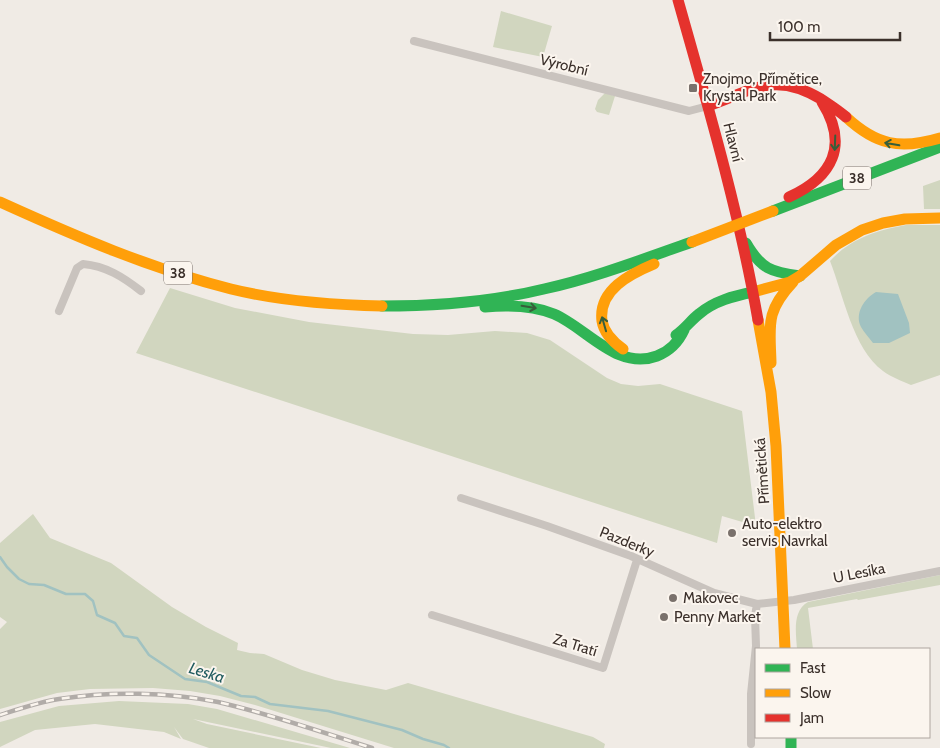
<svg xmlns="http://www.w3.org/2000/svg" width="940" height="748" viewBox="0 0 940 748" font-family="Cabin,sans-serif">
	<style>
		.green { fill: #d1d6bf }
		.water { fill: #a1c2c1 }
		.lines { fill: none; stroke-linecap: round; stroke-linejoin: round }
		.stream { stroke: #a1c2c1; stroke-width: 2.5 }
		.street { stroke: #c9c3be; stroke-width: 8 }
		.fast { stroke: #30b455; stroke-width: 11 }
		.slow { stroke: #ff9f0a; stroke-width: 11 }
		.jam { stroke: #e5322d; stroke-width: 11 }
		.rail-casing { stroke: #b1aca8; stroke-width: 4.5 }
		.rail { stroke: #fbf5ee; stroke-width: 2.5; stroke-dasharray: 8; stroke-linecap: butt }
		.slow-bridge { stroke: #ff9f0a; stroke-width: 11 }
		.oneway { stroke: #375e3a }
		.poi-dot { fill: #7a716c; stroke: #fbf5ee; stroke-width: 2 }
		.labels { text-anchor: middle; stroke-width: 4; stroke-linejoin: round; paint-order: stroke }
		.shield { fill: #fbf5ee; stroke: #756b66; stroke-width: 1 }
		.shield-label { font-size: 14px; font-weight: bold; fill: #3b302b }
		.street-label { font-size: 15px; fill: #3b302b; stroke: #fbf5ee }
		.poi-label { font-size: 15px; fill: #3b302b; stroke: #fbf5ee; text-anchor: start }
		.water-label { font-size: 16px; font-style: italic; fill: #1f5a5e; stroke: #fbf5ee }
	</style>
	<rect width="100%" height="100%" fill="#f0ebe5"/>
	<!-- green -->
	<path class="green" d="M501 11 552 26 543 57 493 47Z
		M605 93 615 96 609 115 597 112 595 109 598 100Z
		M940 180V209H924L923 186Z
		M906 225H940V375L911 385C902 381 891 377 883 371 853 349 843 294 830 261 850 239 877 230 906 225Z
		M170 288 235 308 309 322 413 334 448 335 495 331 527 333 550 340 607 378 621 384 638 386 660 384 742 411 756 526 722 516 717 543 136 353Z
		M33 514 50 538 111 563 172 607 206 627 238 643 237 650 250 653 264 654 302 670 335 680 386 690 408 683 593 737 605 744 604 748H394L255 705 220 696 190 691 153 688 90 689 57 693 0 709V629L7 622 0 617V543Z
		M940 575V585L858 600 857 599 808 608 813 649H797C796 633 792 611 808 602Z
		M119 701 188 704 217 709 350 748H331L193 719 207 724 321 748H209L183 739 174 727 181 739 164 732 95 724 35 730 0 747V722L59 706Z"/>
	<!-- water -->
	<path class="water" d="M876 292 898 294 909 323 910 333 889 343H873C869 338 864 332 861 327 854 313 865 298 876 292Z"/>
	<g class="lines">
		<!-- stream -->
		<path class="stream" d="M0 557 7 567 19 579 29 584 44 585 66 594H85L93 601 97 615 115 623 124 636 137 638 149 655 185 679 207 682 241 696 255 697 270 704 328 711 402 730 423 739 444 745 449 748"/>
		<!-- street -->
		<path class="street" d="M414 41 689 111 708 106
			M59 311 77 268 83 264C106 266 123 277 141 291
			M461 498 547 526 631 556 714 593 757 604 794 600 940 571
			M432 615 603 668 637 560
			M751 744V694L756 646 755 616 757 604"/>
		<!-- fast -->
		<path class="fast" d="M773 211 940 147
			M746 243C761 269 771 272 800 276
			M382 306C436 306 491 302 544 289 594 278 643 259 692 242
			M485 307C508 305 532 305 554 314 587 328 617 371 657 356 670 351 678 343 684 330
			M676 335C685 329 691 320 699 314 714 301 734 296 753 292
			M791 737V748"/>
		<!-- slow -->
		<path class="slow" d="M846 117C876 145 900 150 940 138
			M0 202C75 236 151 269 231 289 280 301 331 305 382 306
			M753 292 790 282 800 276 836 245 862 230 883 223 905 219 940 218
			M758 320 771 392 776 446 785 649
			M623 349C613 342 604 333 602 321 598 290 630 274 654 264
			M771 363C770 325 765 312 793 282"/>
		<!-- jam -->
		<path class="jam" d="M678 0C708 106 739 212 758 320
			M708 106C754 90 774 71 821 99 830 105 838 110 846 117
			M789 197C833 177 849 145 822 102"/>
		<!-- rail casing -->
		<g class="rail-casing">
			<path id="rail" d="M0 715C19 709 39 702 59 699 110 691 167 692 218 702 270 714 321 732 372 748"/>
		</g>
		<!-- rail -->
		<use href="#rail" class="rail"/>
		<!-- slow-bridge -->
		<path class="slow-bridge" d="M692 242 773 211"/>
	</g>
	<!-- one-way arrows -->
	<defs><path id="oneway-shaft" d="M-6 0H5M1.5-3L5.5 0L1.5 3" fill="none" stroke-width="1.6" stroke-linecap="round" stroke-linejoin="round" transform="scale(1.25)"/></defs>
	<g class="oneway">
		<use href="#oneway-shaft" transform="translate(835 143) rotate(92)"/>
		<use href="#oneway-shaft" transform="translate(892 144) rotate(-170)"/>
		<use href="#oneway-shaft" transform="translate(529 307) rotate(9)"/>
		<use href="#oneway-shaft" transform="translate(604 324) rotate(-106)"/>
	</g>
	<!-- markers -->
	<g class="poi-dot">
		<rect x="688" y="83" width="10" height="10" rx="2.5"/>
		<circle cx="732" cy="533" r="5"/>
		<circle cx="673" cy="598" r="5"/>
		<circle cx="664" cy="617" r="5"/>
	</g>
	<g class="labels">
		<!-- shield labels -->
		<g class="shield">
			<rect x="843" y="166.5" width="28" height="23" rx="4"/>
			<rect x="164" y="261.5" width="28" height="23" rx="4"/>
		</g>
		<g class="shield-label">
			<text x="857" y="183">38</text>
			<text x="178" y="278">38</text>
		</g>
		<!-- street labels -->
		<g class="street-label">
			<text transform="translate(564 65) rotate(14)" y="5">Výrobní</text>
			<text transform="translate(733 142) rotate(76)" y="5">Hlavní</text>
			<text transform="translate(762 471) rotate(-94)" y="5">Přímětická</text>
			<text transform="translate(627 542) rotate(22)" y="5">Pazderky</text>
			<text transform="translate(859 573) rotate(-11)" y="5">U Lesíka</text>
			<text transform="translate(575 645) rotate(17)" y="5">Za Tratí</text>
		</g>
		<!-- poi labels -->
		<g class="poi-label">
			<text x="703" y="84">Znojmo, Přímětice,<tspan x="703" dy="17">Krystal Park</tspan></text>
			<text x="742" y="529">Auto-elektro<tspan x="742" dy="17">servis Navrkal</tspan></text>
			<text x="683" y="603">Makovec</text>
			<text x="674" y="622">Penny Market</text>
		</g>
		<!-- water labels -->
		<g class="water-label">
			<text transform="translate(207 672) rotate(17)" y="6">Leska</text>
		</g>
	</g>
	<!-- legend -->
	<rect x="755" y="648" width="175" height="90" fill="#fbf5ee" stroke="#aea6a0"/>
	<rect x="765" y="664" width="25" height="8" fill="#30b455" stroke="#aea6a0"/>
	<text x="800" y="673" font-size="15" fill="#3b302b">Fast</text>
	<rect x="765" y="689" width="25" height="8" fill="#ff9f0a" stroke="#aea6a0"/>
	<text x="800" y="698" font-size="15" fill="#3b302b">Slow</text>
	<rect x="765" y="714" width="25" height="8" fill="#e5322d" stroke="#aea6a0"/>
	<text x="800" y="723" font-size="15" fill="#3b302b">Jam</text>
	<!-- scale -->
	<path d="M770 32v8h130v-8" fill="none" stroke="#3b302b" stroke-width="2.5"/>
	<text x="778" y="32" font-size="15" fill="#3b302b" stroke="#fbf5ee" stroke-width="4" paint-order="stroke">100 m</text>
</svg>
